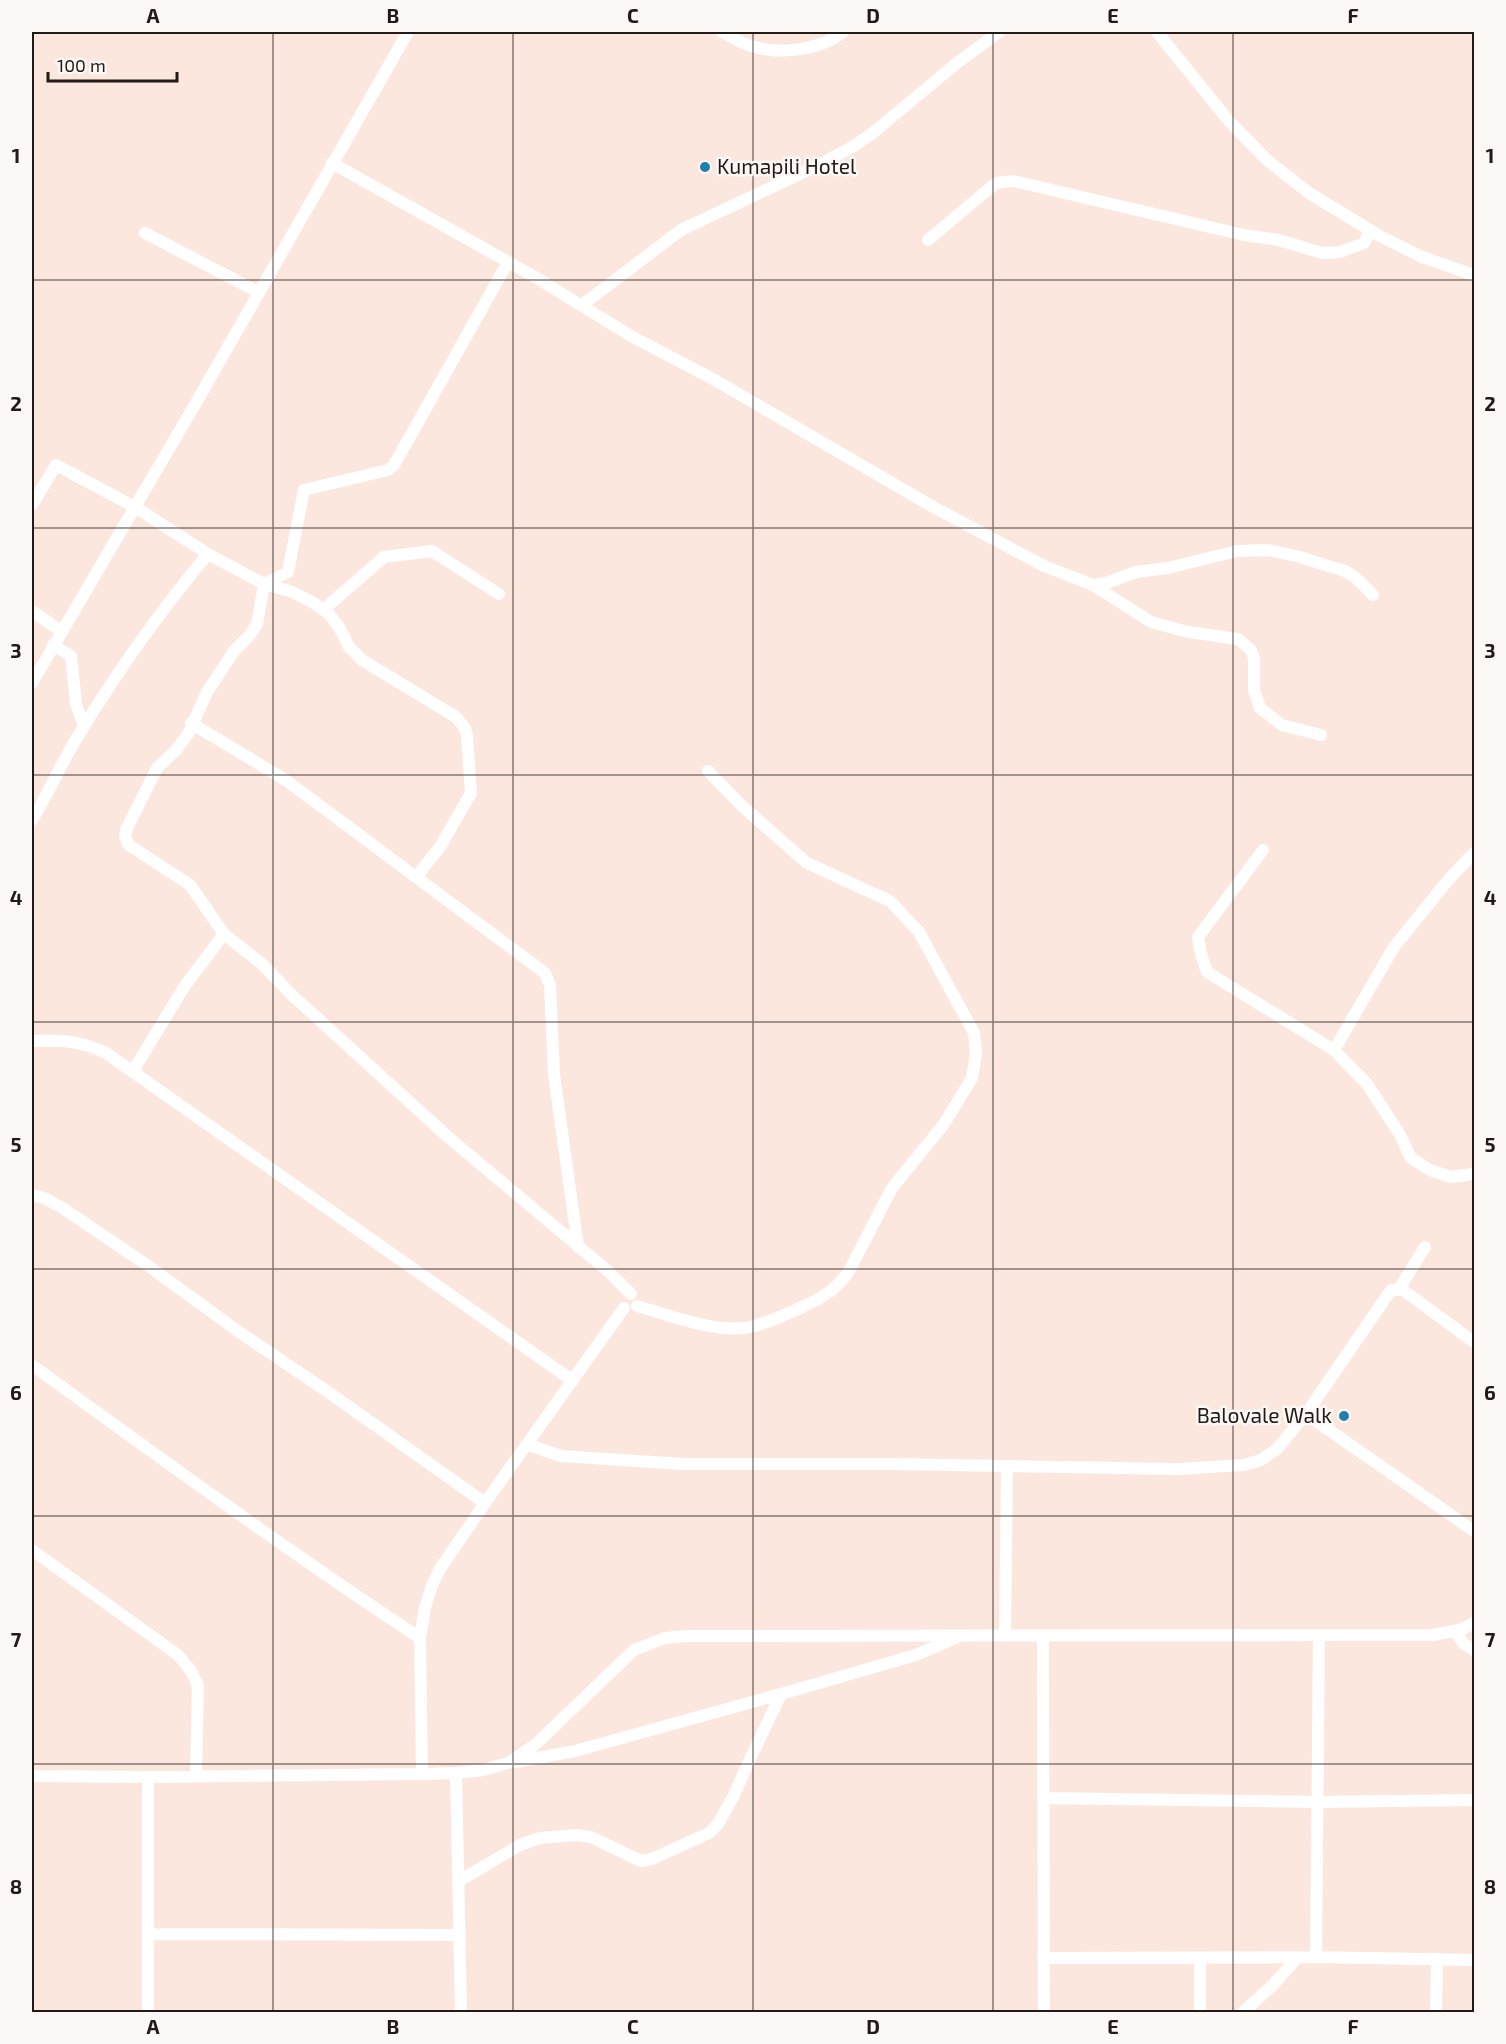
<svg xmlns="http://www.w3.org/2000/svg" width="1506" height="2044" viewBox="0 0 1506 2044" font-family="'Exo 2',sans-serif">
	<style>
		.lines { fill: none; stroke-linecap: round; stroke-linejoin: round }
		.minor { stroke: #fff; stroke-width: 12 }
		.grid { fill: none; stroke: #211a16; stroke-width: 1.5; stroke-opacity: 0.55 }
		.poi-dot { fill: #207fac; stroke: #fcf8f6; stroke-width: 2 }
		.labels { text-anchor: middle; stroke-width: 5; stroke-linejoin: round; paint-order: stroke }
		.poi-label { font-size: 21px; fill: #211a16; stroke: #fcf8f6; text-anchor: start }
		.neatline { fill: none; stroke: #211a16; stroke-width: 2 }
		.grid-label { font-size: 20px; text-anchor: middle; font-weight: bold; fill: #211a16 }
	</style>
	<rect width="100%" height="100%" fill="#fbe7dd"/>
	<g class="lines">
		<!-- minor -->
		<path class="minor" d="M722 32C729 35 736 40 743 43 773 56 817 52 843 32
			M1157 32 1228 120 1267 160 1309 193 1378 235 1422 257 1474 275
			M332 163 535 277 631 336 713 379 935 508 1044 566 1093 585 1151 622 1188 632 1238 639 1251 650 1254 658V690L1260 708 1282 725 1321 735
			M145 233 258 292
			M928 240 996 183 1013 181 1244 235 1279 240 1322 253 1340 252 1364 243 1370 230
			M582 305 681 230 817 166 854 146 874 132 957 63 999 32
			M32 505 56 465 135 507 208 554 264 584 290 591 312 602 328 613 339 627 349 647 362 660 456 717 465 728 467 736 471 793 440 847 416 877
			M264 584 257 624 250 635 234 651 207 692 188 734 176 750 157 768 126 830 125 837 129 845 190 885 224 934 262 964 292 995 448 1137 608 1271 631 1294
			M264 584 288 572 304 490 388 470 394 465 508 262
			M1093 585 1106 583 1136 572 1168 568 1237 551 1268 550 1296 556 1345 571 1355 577 1373 595
			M323 610 384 557 432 551 499 594
			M32 611 61 631
			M53 645 71 656 76 704 84 726
			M32 683 197 401 408 32
			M191 723 287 781 545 973 550 985 554 1074 578 1247
			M32 820C49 793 61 763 78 736 117 672 160 611 208 554
			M1263 850 1198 937 1201 954 1207 972 1334 1050 1367 1084 1399 1133 1411 1158 1430 1170 1451 1177 1474 1174
			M32 1041C61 1040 79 1040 106 1053L573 1381
			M1334 1050 1394 947 1449 879 1474 853
			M133 1071 184 987 224 934
			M32 1195 44 1198 61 1207 147 1265 242 1334 331 1394 485 1503
			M1399 1289 1425 1247
			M637 1306C669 1315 717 1334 750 1327 768 1323 785 1315 802 1307 822 1298 836 1290 849 1271L892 1188 944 1124 972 1078 976 1053 974 1033 919 932 890 901 807 863 741 805 708 771
			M32 1365C160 1458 288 1551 420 1638
			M1306 1414 1474 1531
			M528 1445 561 1456 683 1464H891L1178 1469 1244 1465 1261 1460 1277 1449 1306 1414 1391 1290H1403L1474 1342
			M32 1550 178 1655 191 1671 198 1686 196 1776
			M1455 1631 1464 1644 1474 1650
			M1005 1636 1007 1467
			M1043 1637 1044 2012
			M515 1762 575 1751 781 1694
			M456 1773 461 2012
			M422 1774 420 1638 425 1608 432 1585 440 1569 485 1503 624 1308
			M32 1776 148 1777 422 1774 456 1773 483 1770 508 1763 535 1745 634 1650 665 1638 685 1636 1434 1635 1463 1629 1474 1623
			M148 1777V2012
			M1043 1798 1319 1802 1474 1800
			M459 1881 520 1845 540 1838 576 1835 591 1837 641 1861 652 1859 709 1833 718 1824 734 1795 751 1757 781 1694 916 1655 958 1637
			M149 1934 460 1935
			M1316 1957 1474 1960
			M1043 1958 1316 1957 1319 1635
			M1200 2012V1958
			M1243 2012 1272 1986 1297 1958
			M1436 2012 1437 1959"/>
	</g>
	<!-- grid -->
	<path class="grid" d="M273 32V2012M513 32V2012M753 32V2012M993 32V2012M1233 32V2012M32 280H1474M32 528H1474M32 775H1474M32 1022H1474M32 1269H1474M32 1516H1474M32 1764H1474"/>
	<!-- markers -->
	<g class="poi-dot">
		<circle cx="705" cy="167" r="6"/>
		<circle cx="1344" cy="1416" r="6"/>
	</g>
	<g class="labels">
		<!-- poi labels -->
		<g class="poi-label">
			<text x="717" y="174">Kumapili Hotel</text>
			<text x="1332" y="1423" text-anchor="end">Balovale Walk</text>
		</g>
	</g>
	<!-- border -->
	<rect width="1506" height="2044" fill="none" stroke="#fcf8f6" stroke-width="66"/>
	<!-- scale -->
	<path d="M48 72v9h129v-9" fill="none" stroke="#211a16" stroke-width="3"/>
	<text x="57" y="72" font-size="18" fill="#211a16" stroke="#fcf8f6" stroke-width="4.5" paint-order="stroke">100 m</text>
	<rect x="33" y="33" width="1440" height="1978" class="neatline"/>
	<g class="grid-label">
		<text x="153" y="23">A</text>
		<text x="393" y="23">B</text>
		<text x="633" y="23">C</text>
		<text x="873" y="23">D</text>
		<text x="1113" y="23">E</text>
		<text x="1353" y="23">F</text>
		<text x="16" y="163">1</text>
		<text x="1490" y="163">1</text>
		<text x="16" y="411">2</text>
		<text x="1490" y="411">2</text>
		<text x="16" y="658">3</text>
		<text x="1490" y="658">3</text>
		<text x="16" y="905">4</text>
		<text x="1490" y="905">4</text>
		<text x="16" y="1152">5</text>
		<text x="1490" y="1152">5</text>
		<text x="16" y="1400">6</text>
		<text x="1490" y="1400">6</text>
		<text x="16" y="1647">7</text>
		<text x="1490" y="1647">7</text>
		<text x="16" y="1894">8</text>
		<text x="1490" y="1894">8</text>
		<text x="153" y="2034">A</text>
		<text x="393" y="2034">B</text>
		<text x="633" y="2034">C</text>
		<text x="873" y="2034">D</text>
		<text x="1113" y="2034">E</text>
		<text x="1353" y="2034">F</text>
	</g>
</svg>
